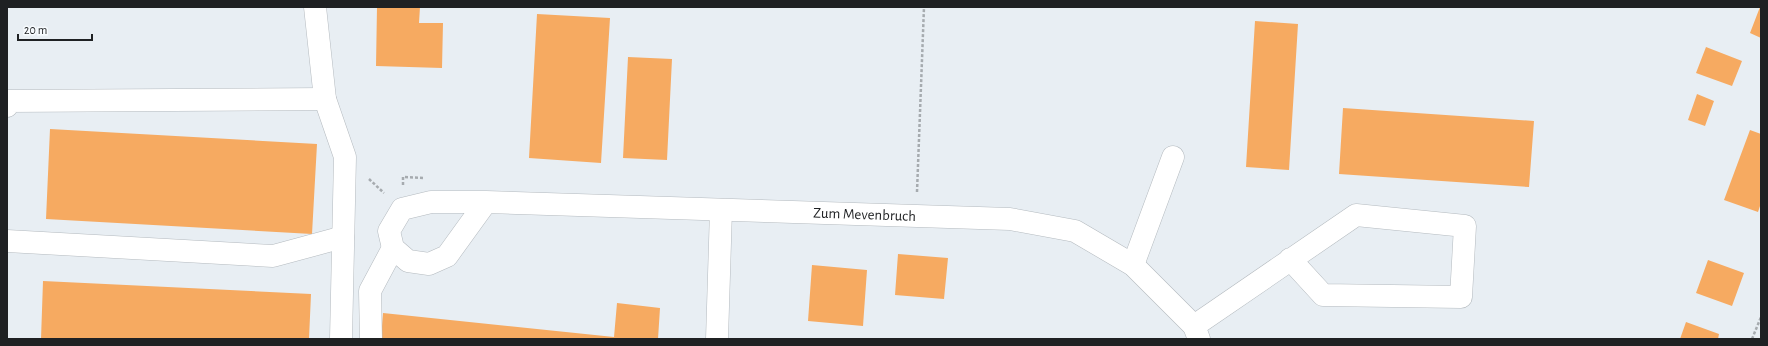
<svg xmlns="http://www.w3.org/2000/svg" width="1768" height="346" viewBox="0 0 1768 346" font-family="'Alegreya Sans',sans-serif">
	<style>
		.building { fill: #f6aa61 }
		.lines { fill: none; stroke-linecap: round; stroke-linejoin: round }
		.minor-casing { stroke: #b4babf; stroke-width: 23 }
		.path { stroke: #a6abaf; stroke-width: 2.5; stroke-dasharray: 3 2; stroke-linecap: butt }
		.minor { stroke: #fff; stroke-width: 22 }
		.labels { text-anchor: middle; stroke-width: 3.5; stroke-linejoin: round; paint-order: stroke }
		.street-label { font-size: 15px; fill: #1f2123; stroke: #f7fbfe }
	</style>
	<rect width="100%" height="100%" fill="#e8eef3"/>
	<!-- building -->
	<path class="building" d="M377 7H420L419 23H443L442 68 376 66Z
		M1760 7H1761V38L1750 33Z
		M537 14 610 18 601 163 529 158Z
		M1255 21 1298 24 1289 170 1246 167Z
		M1706 47 1742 61 1732 86 1696 73Z
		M628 57 672 59 667 160 623 158Z
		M1697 94 1714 101 1705 126 1688 120Z
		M1343 108 1534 121 1529 187 1339 174Z
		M50 129 317 144 312 234 46 219Z
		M1750 130 1761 134V203L1758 212 1724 200Z
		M898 254 948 258 944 299 895 295Z
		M1708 260 1744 273 1732 306 1696 293Z
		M812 265 867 270 863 326 808 321Z
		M43 281 311 294 309 339H41Z
		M617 303 660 308 658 339H381L383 313 614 337Z
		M1686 322 1719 334 1718 339H1680Z"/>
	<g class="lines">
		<!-- minor casing -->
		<g class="minor-casing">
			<g id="minor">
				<path d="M315 7 325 99 345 157 341 339"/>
				<path d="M7 106V101L325 99"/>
				<path id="s1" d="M486 202 447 256 429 264 408 261 393 248 389 231 402 209 431 202H486L1010 219 1075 231 1133 265 1194 326 1199 339"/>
				<path d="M7 241 273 256 343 237"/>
				<path d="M1133 265 1173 157"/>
				<path d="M1194 326 1356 215 1465 226 1461 297 1323 295 1290 259"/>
				<path d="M371 339 370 291 393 248"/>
				<path d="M717 339 721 210"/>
			</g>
		</g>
		<!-- path -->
		<path class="path" d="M369 179 384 193
			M403 185V177L424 178
			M917 192 924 7
			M1752 339 1761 317"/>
		<!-- minor -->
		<use href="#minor" class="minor"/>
	</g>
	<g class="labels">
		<!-- street labels -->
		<g class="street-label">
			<text dy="5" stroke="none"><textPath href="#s1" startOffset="634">Zum Mevenbruch</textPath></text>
		</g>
	</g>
	<!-- border -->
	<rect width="1768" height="346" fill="none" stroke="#1f2123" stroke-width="16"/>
	<!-- scale -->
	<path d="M18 34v6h74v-6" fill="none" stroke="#1f2123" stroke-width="2"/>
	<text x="24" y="34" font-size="12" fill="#1f2123" stroke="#f7fbfe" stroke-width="3" paint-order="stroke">20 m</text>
</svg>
